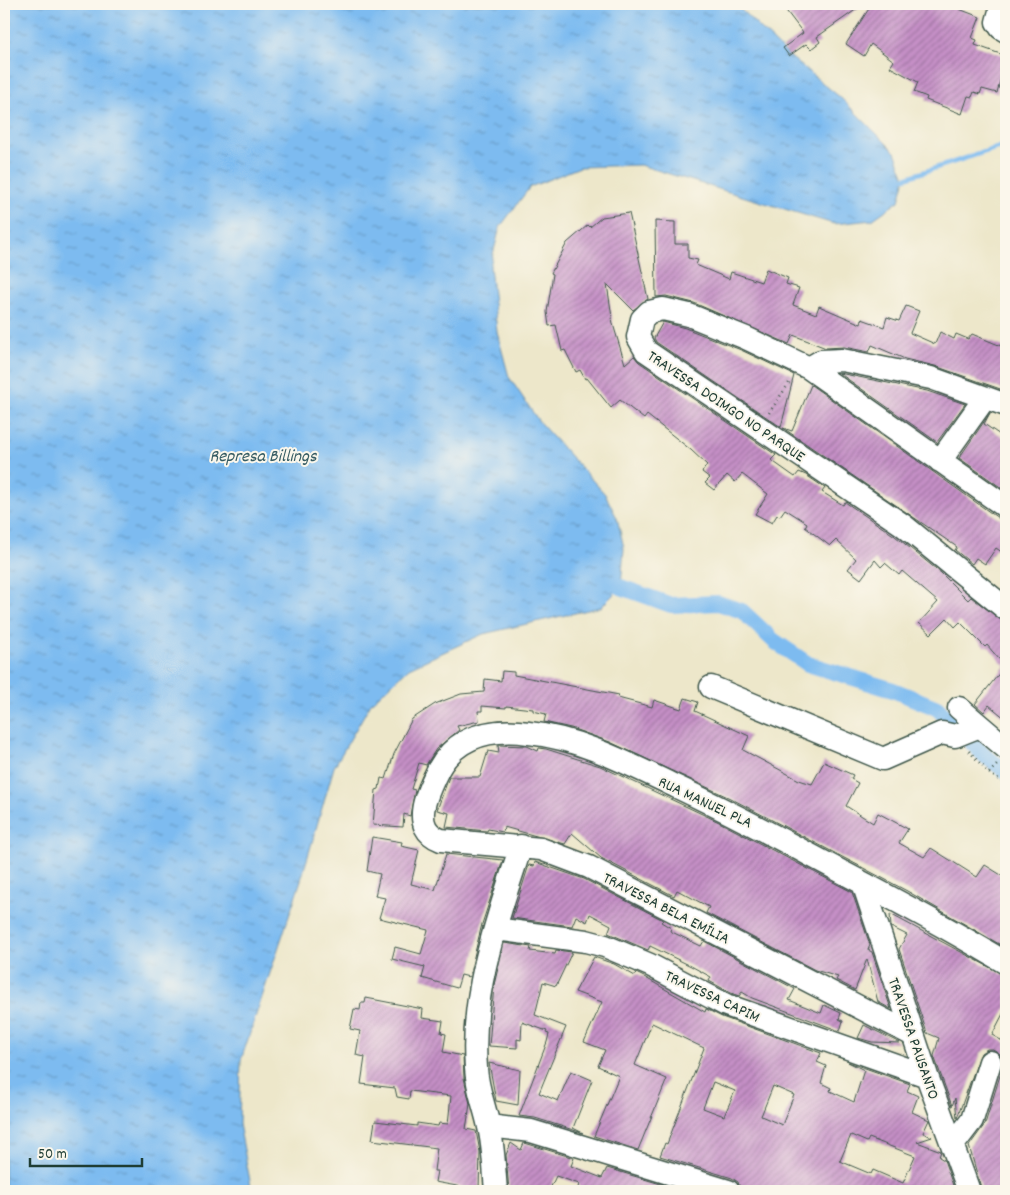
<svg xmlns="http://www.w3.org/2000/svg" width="1010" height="1195" viewBox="0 0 1010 1195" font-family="Dekko,sans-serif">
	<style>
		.water { fill: url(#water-ripples); stroke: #4e7c92 }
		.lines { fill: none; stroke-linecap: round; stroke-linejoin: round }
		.stream { stroke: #7dbbf0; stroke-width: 4.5 }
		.canal { stroke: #7dbbf0; stroke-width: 16 }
		.building { fill: url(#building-hatch); fill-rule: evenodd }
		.minor-casing { stroke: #3e564a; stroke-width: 25 }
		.path { stroke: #3e564a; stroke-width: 2.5; stroke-dasharray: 1 4; stroke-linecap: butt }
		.minor { stroke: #fff; stroke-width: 22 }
		.labels { text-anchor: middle; stroke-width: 4; stroke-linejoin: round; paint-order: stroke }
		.street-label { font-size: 16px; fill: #1f3d34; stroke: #fbf7ec }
		.water-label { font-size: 18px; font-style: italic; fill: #365c63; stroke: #fbf7ec }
	</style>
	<defs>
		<pattern id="water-ripples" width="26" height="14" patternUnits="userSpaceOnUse" patternTransform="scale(1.25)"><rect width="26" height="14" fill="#7dbbf0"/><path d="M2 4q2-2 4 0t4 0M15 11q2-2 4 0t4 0" fill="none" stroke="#6699c3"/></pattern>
		<pattern id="building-hatch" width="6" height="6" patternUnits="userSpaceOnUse" patternTransform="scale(1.25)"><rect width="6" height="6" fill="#c58fc6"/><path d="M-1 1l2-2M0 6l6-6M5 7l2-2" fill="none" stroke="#9f76a2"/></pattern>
	</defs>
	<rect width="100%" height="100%" fill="#fbf7ec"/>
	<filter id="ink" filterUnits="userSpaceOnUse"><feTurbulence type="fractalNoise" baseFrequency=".02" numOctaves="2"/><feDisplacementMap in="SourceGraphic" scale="10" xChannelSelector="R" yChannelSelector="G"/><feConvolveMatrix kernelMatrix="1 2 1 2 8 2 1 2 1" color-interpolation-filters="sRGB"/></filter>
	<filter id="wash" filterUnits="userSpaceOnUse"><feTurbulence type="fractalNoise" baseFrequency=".0096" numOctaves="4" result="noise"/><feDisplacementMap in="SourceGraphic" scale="20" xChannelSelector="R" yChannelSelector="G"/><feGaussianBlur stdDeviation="1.12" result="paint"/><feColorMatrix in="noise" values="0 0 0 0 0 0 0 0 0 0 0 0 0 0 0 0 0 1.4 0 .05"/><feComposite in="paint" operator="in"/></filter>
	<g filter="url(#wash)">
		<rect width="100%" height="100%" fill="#ede7ca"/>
		<!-- water -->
		<path class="water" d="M4 4H735L788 55 841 98 895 152 905 178 899 201 872 220 834 224 640 165 580 167 530 187 500 227 490 266 497 332 509 377 540 423 605 494 617 518 624 548 621 587 601 607 483 634 409 668 371 703 334 767 301 880 241 1060 239 1124 252 1191H4Z"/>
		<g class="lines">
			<!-- stream -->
			<path class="stream" d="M905 178 1006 145"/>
			<!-- canal -->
			<path class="canal" d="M621 587 671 605 718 603 742 611 774 641 808 664 893 690 937 708 985 756 1006 771"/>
		</g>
		<g id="blocks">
			<!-- building -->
			<path class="building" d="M781 4H864L817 37 820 42 811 49 806 44 789 56 783 48 803 33Z
				M872 4H962L959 9 980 17 972 38 977 40 975 45 1006 56 997 93 982 89 980 94 974 92 972 97 968 96 962 114 926 100 927 97 914 92 918 82 890 67 894 61 871 44 864 56 846 44Z
				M629 213 648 299 633 310 607 284 613 324 625 364 634 356 639 362 776 455 771 460 795 477 799 472 806 475 825 488 822 492 843 505 845 502 895 536 941 573 968 600 971 597 1004 622 1006 624V719L989 705 984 712 975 704 1005 666 987 645 985 647 960 622 955 627 947 618 931 634 919 623 938 602 902 571 899 575 885 563 881 567 875 560 861 579 848 569 856 559 836 540 830 546 805 527 807 523 785 509 780 516 777 515 772 523 755 514 768 494 742 474 735 482 727 475 714 490 705 483 710 478 702 472 707 465 691 450 647 415 644 419 620 400 611 408 587 378 585 379 580 370 576 372 565 350 562 351 556 325 549 326 547 312 553 274 551 273 567 243 588 225 590 227 602 217Z
				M655 221 675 222V244H688V258L698 260 696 265 729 279 731 272 761 282 766 269 788 278 786 284 799 288 793 305 816 314 819 306 861 324 862 319 884 327 887 317 899 321 906 306 919 311 910 333 935 344 940 332 954 339 956 334 968 339 972 334 1006 348V391L935 366 905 359 872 345 869 352 844 347 826 348 793 335 789 344 694 303 666 296 656 297Z
				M663 322 685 328 741 350 794 375 781 427 656 342 654 338Z
				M839 373 927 391 965 404 937 442Z
				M811 385 998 518 1006 520V555L996 548 985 564 976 558 972 564 955 550 957 547 783 428 792 431Z
				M990 413 984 424 1006 439V491L959 458Z
				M502 671 514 672V675L619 695 618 698 652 707 654 700 681 709 685 698 698 702 695 711 749 736 743 750 799 780 812 784 824 762 853 775 851 779 858 783 846 806 873 823 878 813 908 829 899 843 924 857 931 848 977 877 985 865 1006 878V948L907 891 730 798 610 742 571 728 544 722 546 714 533 711V709L506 706V708L482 706V711H478L479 721 457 726 459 730 436 749 426 765 419 763 411 789 415 790 410 816 404 814 403 827 373 825 376 790 379 789 381 778 386 779 394 754 412 719 435 704 461 694 484 692 485 679 501 681Z
				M498 745 527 746 538 751 539 748 546 749 600 766 719 822 852 892 870 945 868 950 872 952 891 1009 878 1002 867 959 855 990 836 980 838 977 815 970 706 913 709 907 677 890 674 896 601 858 572 833 565 844 504 827 503 832 488 829 487 831 446 827 449 813 437 810 449 777H480L488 751 499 753Z
				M372 837 402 842 401 846 419 850 411 884 435 890 446 854 503 860 482 924 469 977 461 975 457 988 422 978 425 967 392 959 395 947 421 954 428 930 379 918 385 898 375 896 380 874 367 871Z
				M535 862 584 879 663 920 661 922 671 928 670 931 701 946 704 941 795 989 789 1000 821 1013 824 1005 841 1013 839 1019 843 1021 840 1031 752 998 742 992 739 996 731 993 709 981 711 977 691 966 650 946 648 950 608 933 611 925 590 914 587 922 576 916 572 926 512 918 529 865 534 866Z
				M890 914 1006 976V1008L992 1035 1006 1043V1191H982L969 1146 985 1124 1003 1066V1059L999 1053 993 1049H987L981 1053 957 1118 955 1098 952 1106 934 1056 939 1038 927 1033 899 949 907 935 891 927Z
				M504 943 531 947 530 951 555 954 556 950 572 952 556 986 543 982 535 1015 566 1027 539 1093 558 1101 571 1071 592 1080 573 1128 583 1133 535 1118 519 1116 547 1042 549 1034 546 1033 547 1031 522 1022 521 1040 517 1039V1048L489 1046 494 985Z
				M594 957 614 964 635 976 636 973 644 977 705 1012 706 1009 722 1017 821 1053 817 1062 826 1066 821 1083 831 1088 830 1091 854 1102 864 1070 848 1062 910 1084 907 1091 918 1096 912 1112 929 1120 923 1133 932 1137 917 1142 941 1151 939 1157 944 1160 955 1191H741L738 1182 732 1178 660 1156 665 1143 667 1144 704 1048 652 1023 635 1065 667 1079 638 1150 594 1136 619 1076 598 1066 605 1050 584 1042 602 1002 575 992ZM713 1082 735 1091 724 1116 703 1108ZM773 1086 794 1095 782 1125 761 1116ZM851 1135 867 1142 869 1138 915 1156 903 1183 873 1170 871 1174 840 1161Z
				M366 998 423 1009 422 1018 443 1021 441 1033 446 1034 443 1052 463 1056 464 1078 470 1104 466 1129 476 1131 480 1152 479 1190 435 1182 437 1171H434L437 1148 372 1140 375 1121 417 1126V1123L438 1126 439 1123 448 1124 451 1096 410 1091 409 1099 397 1097 395 1088 361 1084 365 1057 356 1055 360 1031 350 1029 354 1009 360 1010 361 1003H365Z
				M864 1025 900 1043 872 1042 858 1038Z
				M489 1063 520 1070 518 1105 496 1101Z
				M511 1143 521 1150 524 1143 528 1144 574 1158 571 1166 602 1178 607 1168 684 1191H577L579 1184 556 1176 549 1191H509L506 1155Z"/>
		</g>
	</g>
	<g filter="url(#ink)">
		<use href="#blocks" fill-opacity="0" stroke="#3e564a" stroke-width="1"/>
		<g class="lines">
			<!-- minor casing -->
			<g class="minor-casing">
				<path id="minor" d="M1002 4 997 22 1001 28 1006 31
					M809 368 821 361 842 360 931 378 1006 405
					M940 461 985 398
					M1006 507 809 368 746 338 689 315 663 309 649 312 642 319 638 337 646 351 903 525 1006 609
					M711 687 883 759 942 733 955 736 980 726
					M959 708 1006 748
					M863 883 927 1076 969 1191
					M495 929 586 941 605 946 650 965 726 1005 927 1076
					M913 1035 589 867 541 849 441 840C409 828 427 792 438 770 457 735 492 728 529 733 580 738 631 765 677 787 741 817 802 851 865 884 912 909 960 935 1006 963
					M489 1126 531 1131 728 1191
					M953 1145 972 1120 990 1062
					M496 1191C494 1170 494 1148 489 1127 485 1107 477 1089 476 1068 470 992 498 917 521 846"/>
			</g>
			<!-- path -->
			<path class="path" d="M769 413 791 380
				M969 751 989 773 1006 785
				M989 773 999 763"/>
			<!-- minor -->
			<use href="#minor" class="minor"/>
		</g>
	</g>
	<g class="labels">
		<!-- street labels -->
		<g class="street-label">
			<text transform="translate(727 405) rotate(34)" y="6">TRAVESSA DOIMGO NO PARQUE</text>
			<text transform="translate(706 801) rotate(25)" y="6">RUA MANUEL PLA</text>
			<text transform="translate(667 907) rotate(27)" y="6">TRAVESSA BELA EMÍLIA</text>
			<text transform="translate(713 995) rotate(25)" y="6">TRAVESSA CAPIM</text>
			<text transform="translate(915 1038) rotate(71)" y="6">TRAVESSA PAUSANTO</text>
		</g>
		<!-- water labels -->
		<g class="water-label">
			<text x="263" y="461">Represa Billings</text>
		</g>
	</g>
	<!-- margin -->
	<rect width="1010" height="1195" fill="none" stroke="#fbf7ec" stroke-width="20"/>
	<!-- scale -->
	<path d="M30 1158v8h112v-8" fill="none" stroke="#1f3d34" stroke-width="2.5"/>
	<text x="38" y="1158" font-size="15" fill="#1f3d34" stroke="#fbf7ec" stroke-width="4" paint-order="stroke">50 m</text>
</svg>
